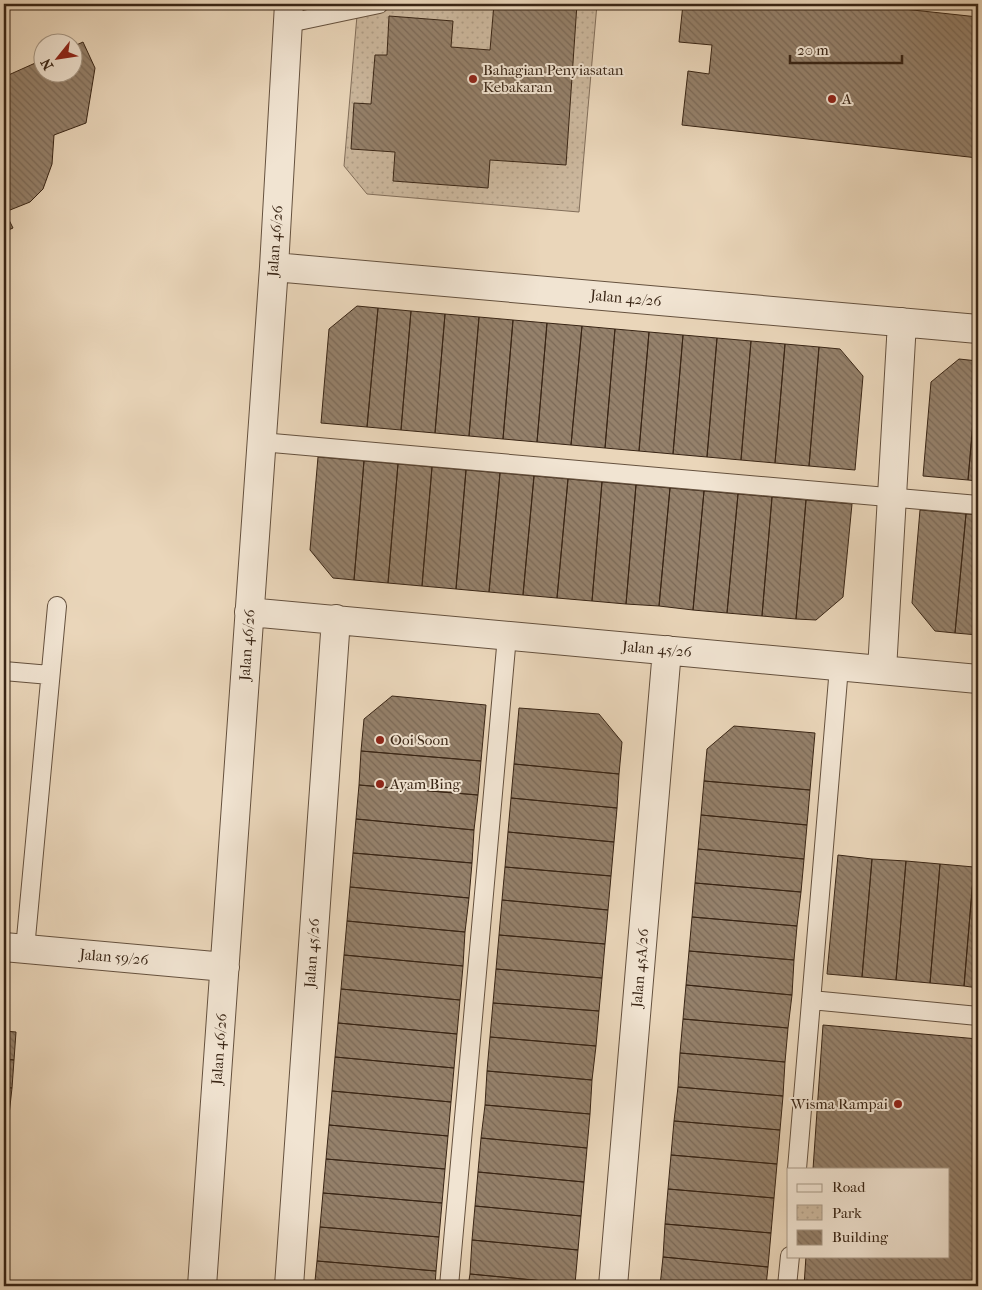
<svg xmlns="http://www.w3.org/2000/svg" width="982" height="1290" viewBox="0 0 982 1290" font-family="'IM FELL French Canon',serif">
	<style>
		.park { fill: url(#park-dots); stroke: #826e5a }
		.building { fill: url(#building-back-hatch); stroke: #392515 }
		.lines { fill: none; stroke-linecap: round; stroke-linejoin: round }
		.service-casing { stroke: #65513e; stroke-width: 20 }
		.minor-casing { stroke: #65513e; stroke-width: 30 }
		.service { stroke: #f1e4d2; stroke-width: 18 }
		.minor { stroke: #f1e4d2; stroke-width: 28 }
		.poi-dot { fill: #8f2418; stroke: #f1e4d2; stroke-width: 2 }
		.labels { text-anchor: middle; stroke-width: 4; stroke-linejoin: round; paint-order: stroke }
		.poi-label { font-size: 15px; fill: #392515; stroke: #f1e4d2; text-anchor: start }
		.street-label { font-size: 15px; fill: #392515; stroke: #f1e4d2 }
	</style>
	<defs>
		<pattern id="park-dots" width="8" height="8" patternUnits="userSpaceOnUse" patternTransform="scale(1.25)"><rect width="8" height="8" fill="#ccb89e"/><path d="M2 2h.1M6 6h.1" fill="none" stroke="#b09e87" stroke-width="1.8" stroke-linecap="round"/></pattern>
		<pattern id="building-back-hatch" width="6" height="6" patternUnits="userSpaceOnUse" patternTransform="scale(1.25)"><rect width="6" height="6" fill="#95816b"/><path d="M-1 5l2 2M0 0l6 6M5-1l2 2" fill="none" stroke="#7b6957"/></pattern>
	</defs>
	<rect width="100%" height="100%" fill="#ead6ba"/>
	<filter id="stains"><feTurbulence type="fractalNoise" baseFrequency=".004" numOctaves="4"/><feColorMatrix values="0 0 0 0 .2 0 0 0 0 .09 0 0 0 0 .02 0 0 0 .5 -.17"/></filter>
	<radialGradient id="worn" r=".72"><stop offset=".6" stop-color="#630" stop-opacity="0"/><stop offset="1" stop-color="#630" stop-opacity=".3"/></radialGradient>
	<!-- park -->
	<path class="park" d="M358 4H597L579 212 367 194 344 166Z"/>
	<!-- building -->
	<path class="building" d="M494 4H577L566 165 490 160 488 188 393 181 395 152 351 149 354 103 371 104 375 55H387L389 16 453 21 451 47 490 50Z
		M683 4H857L978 17V158L682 125 688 71 709 74 712 45 679 42Z
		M83 42 95 68 86 123 54 135 52 164 43 189 30 202 5 212 13 228 4 232V77L42 60V72H72V47Z
		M357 306 378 308 367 427 321 423 329 329Z
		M378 308 411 311 401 430 367 427Z
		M411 311 445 314 435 433 401 430Z
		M445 314 479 317 469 436 435 433Z
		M479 317 513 320 503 439 469 436Z
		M513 320 547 323 537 442 503 439Z
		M547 323 582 326 571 445 537 442Z
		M582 326 615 329 605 448 571 445Z
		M615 329 649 332 639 451 605 448Z
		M649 332 683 335 673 454 639 451Z
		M683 335 717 338 707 457 673 454Z
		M717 338 751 341 741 460 707 457Z
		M751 341 785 344 775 463 741 460Z
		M785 344 819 347 809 466 775 463Z
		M819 347 840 349 863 376 855 470 809 466Z
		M959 359 978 361 968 480 923 476 931 382Z
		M978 371V481L968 480Z
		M318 457 364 461 354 580 333 578 310 550Z
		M364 461 398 464 388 583 354 580Z
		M398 464 432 467 422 586 388 583Z
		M432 467 466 470 456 589 422 586Z
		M466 470 500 473 489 592 456 589Z
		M500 473 534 476 523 595 489 592Z
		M534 476 568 479 557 598 523 595Z
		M568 479 602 482 592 601 557 598Z
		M602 482 636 485 626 604 592 601Z
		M636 485 670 488 659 606 626 604Z
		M670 488 704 491 693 610 659 606Z
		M704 491 738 494 727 613 693 610Z
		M738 494 772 497 762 616 727 613Z
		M772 497 806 500 796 619 762 616Z
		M806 500 852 504 843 597 816 620 796 619Z
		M920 510 966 514 955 633 935 631 912 603Z
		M966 514 978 515V635L955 633Z
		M392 696 486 705 481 761 361 751 364 719Z
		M519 708 599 714 622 742 619 774 514 764Z
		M734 726 815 733 810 790 704 781 707 749Z
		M361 751 481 761 478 795 359 785Z
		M514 764 619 774 617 808 511 798Z
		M704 781 810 790 807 825 701 815Z
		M359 785 478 795 474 830 356 819Z
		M511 798 617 808 614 842 508 832Z
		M701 815 807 825 804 859 698 849Z
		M356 819 474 830 472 863 353 853Z
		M508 832 614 842 611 876 505 867Z
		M698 849 804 859 801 892 695 883Z
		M353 853 472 863 469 898 350 887Z
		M838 855 872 859 862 977 827 974Z
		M872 859 906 861 896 980 862 977Z
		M906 861 940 864 930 983 896 980Z
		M940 864 974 867 964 986 930 983Z
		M505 867 611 876 608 910 502 900Z
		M974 867 978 868V988L964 986Z
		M695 883 801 892 797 926 692 917Z
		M350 887 469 898 465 932 347 921Z
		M502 900 608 910 605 944 499 935Z
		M692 917 797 926 794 960 689 951Z
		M347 921 465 932 463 966 344 955Z
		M499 935 605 944 602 978 496 969Z
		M689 951 794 960 792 995 686 985Z
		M344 955 463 966 460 1000 341 989Z
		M496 969 602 978 599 1011 493 1003Z
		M686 985 792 995 788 1028 683 1019Z
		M341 989 460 1000 457 1034 338 1023Z
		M493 1003 599 1011 596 1046 490 1037Z
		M683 1019 788 1028 785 1062 680 1053Z
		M338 1023 457 1034 454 1068 335 1057Z
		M823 1025 978 1039V1286H804L806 1256H948V1169H813Z
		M4 1031 16 1032 14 1060 4 1059Z
		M490 1037 596 1046 592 1080 487 1071Z
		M680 1053 785 1062 783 1096 678 1087Z
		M335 1057 454 1068 451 1102 332 1091Z
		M4 1059 14 1060 12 1088 4 1087Z
		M487 1071 592 1080 590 1114 485 1105Z
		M4 1087 12 1088 9 1115H4Z
		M678 1087 783 1096 780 1130 674 1121Z
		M332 1091 451 1102 448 1136 329 1125Z
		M485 1105 590 1114 587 1148 481 1138Z
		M4 1115H9L7 1143H4Z
		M674 1121 780 1130 777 1164 671 1155Z
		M329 1125 448 1136 445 1169 326 1159Z
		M481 1138 587 1148 584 1182 478 1172Z
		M4 1143H7L5 1171H4Z
		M671 1155 777 1164 774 1198 668 1189Z
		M326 1159 445 1169 442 1203 323 1193Z
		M478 1172 584 1182 581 1216 475 1206Z
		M668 1189 774 1198 771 1233 665 1224Z
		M323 1193 442 1203 439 1237 320 1227Z
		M475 1206 581 1216 578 1250 472 1240Z
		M665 1224 771 1233 768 1267 663 1257Z
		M320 1227 439 1237 436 1271 317 1261Z
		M472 1240 578 1250 575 1284 470 1274Z
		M663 1257 768 1267 766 1286H660Z
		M317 1261 436 1271 435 1286H319L315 1281Z
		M470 1274 575 1284V1286H468Z"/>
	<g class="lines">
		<!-- service casing -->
		<g class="service-casing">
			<path id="service" d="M289 23 379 4
				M261 442 978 505
				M4 671 50 675
				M25 949 57 606
				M811 1000 978 1016
				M797 1169 839 667
				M449 1286 507 636
				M787 1286 790 1256"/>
		</g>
		<!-- minor casing -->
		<g class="minor-casing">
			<path id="minor" d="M274 267 978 329
				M249 612 978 679
				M882 670 902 322
				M4 947 225 967
				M202 1286 274 267 289 4
				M289 1286 336 619
				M613 1286 667 650"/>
		</g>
		<!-- service -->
		<use href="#service" class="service"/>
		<!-- minor -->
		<use href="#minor" class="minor"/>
	</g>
	<!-- markers -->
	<g class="poi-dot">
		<circle cx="473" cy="79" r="5"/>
		<circle cx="832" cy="99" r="5"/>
		<circle cx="380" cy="740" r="5"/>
		<circle cx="380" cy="784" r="5"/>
		<circle cx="898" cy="1104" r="5"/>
	</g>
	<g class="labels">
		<!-- poi labels -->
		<g class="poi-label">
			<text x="483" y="75">Bahagian Penyiasatan<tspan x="483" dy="17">Kebakaran</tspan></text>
			<text x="842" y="104">A</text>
			<text x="390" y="745">Ooi Soon</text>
			<text x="390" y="789">Ayam Bing</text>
			<text x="888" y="1109" text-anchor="end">Wisma Rampai</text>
		</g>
		<!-- street labels -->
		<g class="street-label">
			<text transform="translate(275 241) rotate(-86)" y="5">Jalan 46/26</text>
			<text transform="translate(626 298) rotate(5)" y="5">Jalan 42/26</text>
			<text transform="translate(247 645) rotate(-86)" y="5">Jalan 46/26</text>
			<text transform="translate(657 649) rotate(5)" y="5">Jalan 45/26</text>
			<text transform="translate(312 953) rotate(-86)" y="5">Jalan 45/26</text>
			<text transform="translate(114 957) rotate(5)" y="5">Jalan 59/26</text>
			<text transform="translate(640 968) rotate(-85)" y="5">Jalan 45A/26</text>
			<text transform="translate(219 1049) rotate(-86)" y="5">Jalan 46/26</text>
		</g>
	</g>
	<!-- margin -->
	<rect width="982" height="1290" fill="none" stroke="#ead6ba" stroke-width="20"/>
	<rect x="5" y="5" width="972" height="1280" fill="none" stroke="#392515" stroke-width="2.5"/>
	<rect x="10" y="10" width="962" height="1270" fill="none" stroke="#392515"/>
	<!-- legend -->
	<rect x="787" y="1168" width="162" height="90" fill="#f1e4d2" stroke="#a79886"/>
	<rect x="797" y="1184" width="25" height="8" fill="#f1e4d2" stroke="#a79886"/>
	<text x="832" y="1192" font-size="15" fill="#392515">Road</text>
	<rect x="797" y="1205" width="25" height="15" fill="url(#park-dots)" stroke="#a79886"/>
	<text x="832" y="1218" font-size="15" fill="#392515">Park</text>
	<rect x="797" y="1230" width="25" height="15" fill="url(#building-back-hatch)" stroke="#a79886"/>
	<text x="832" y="1242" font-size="15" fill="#392515">Building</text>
	<!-- north arrow -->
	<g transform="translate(58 58) rotate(240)"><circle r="24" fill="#f1e4d2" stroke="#a79886"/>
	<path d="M0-4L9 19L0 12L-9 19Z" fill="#8f2418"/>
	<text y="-8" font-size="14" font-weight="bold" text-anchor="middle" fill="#392515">N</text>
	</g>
	<!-- scale -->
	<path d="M790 55v8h112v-8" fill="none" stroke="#392515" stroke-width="2.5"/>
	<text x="797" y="55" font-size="15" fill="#392515" stroke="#f1e4d2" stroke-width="4" paint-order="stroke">20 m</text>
	<rect width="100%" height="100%" filter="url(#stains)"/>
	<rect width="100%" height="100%" fill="url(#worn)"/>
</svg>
